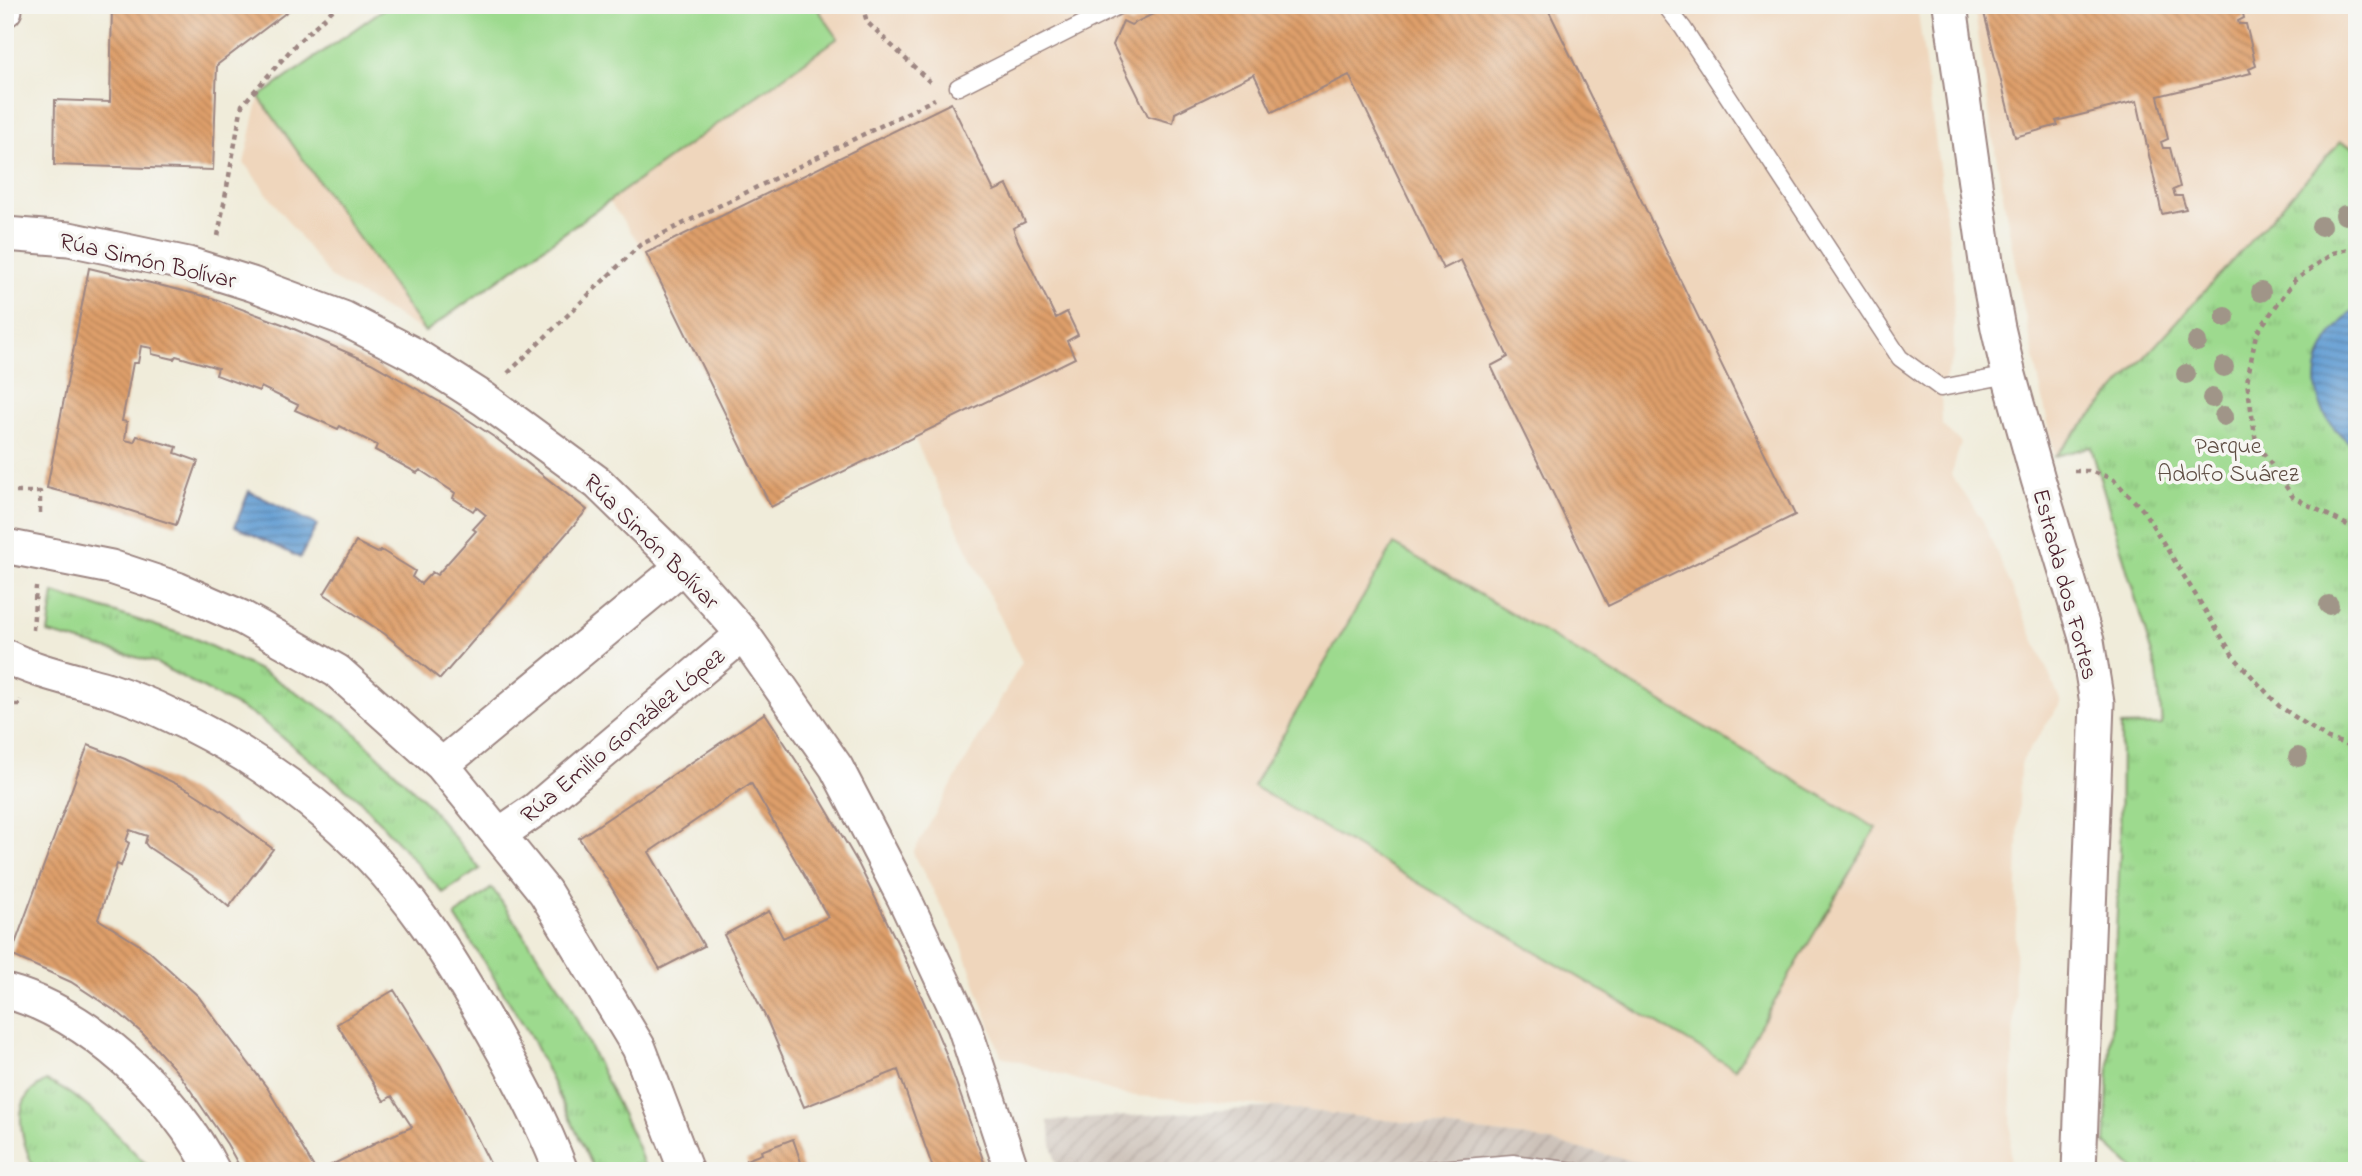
<svg xmlns="http://www.w3.org/2000/svg" width="2362" height="1176" viewBox="0 0 2362 1176" font-family="'Indie Flower',sans-serif">
	<style>
		.built { fill: #efd6bc }
		.industrial { fill: url(#industrial-furrows) }
		.grass { fill: url(#grass-tufts); stroke: #747c5c; stroke-width: 2 }
		.pitch { fill: #9dda8e; stroke: #747c5c; stroke-width: 2 }
		.water { fill: url(#water-rules); stroke: #575e7f; stroke-width: 2 }
		.building { fill: url(#building-back-hatch) }
		.lines { fill: none; stroke-linecap: round; stroke-linejoin: round }
		.lane-casing { stroke: #9d8682; stroke-width: 19 }
		.street-casing { stroke: #9d8682; stroke-width: 37 }
		.path { stroke: #9d8682; stroke-width: 4.5; stroke-dasharray: 5 5; stroke-linecap: butt }
		.lane { stroke: #fff; stroke-width: 16 }
		.street { stroke: #fff; stroke-width: 33 }
		.tree { fill: #a09588 }
		.labels { text-anchor: middle; stroke-width: 7; stroke-linejoin: round; paint-order: stroke }
		.street-label { font-size: 24px; fill: #4a1f2b; stroke: #f6f6f2 }
		.park-label { font-size: 24px; fill: #5f4e44; stroke: #f6f6f2 }
	</style>
	<defs>
		<pattern id="industrial-furrows" width="10" height="10" patternUnits="userSpaceOnUse" patternTransform="scale(1.75)"><rect width="10" height="10" fill="#cdc2b9"/><path d="M-1 1l2-2M0 10L10 0M9 11l2-2" fill="none" stroke="#b2a69f"/></pattern>
		<pattern id="grass-tufts" width="24" height="20" patternUnits="userSpaceOnUse" patternTransform="scale(1.75)"><rect width="24" height="20" fill="#9dda8e"/><path d="M3 7l-1-3M5 7V3M7 7l1-3M15 17l-1-3M17 17v-4M19 17l1-3" fill="none" stroke="#89bb7b"/></pattern>
		<pattern id="water-rules" width="6" height="5" patternUnits="userSpaceOnUse" patternTransform="scale(1.75)"><rect width="6" height="5" fill="#649ed3"/><path d="M0 2.5h6" fill="none" stroke="#5480ab"/></pattern>
		<pattern id="building-back-hatch" width="6" height="6" patternUnits="userSpaceOnUse" patternTransform="scale(1.75)"><rect width="6" height="6" fill="#de9f6a"/><path d="M-1 5l2 2M0 0l6 6M5-1l2 2" fill="none" stroke="#b68157"/></pattern>
	</defs>
	<rect width="100%" height="100%" fill="#f6f6f2"/>
	<filter id="ink" filterUnits="userSpaceOnUse"><feTurbulence type="fractalNoise" baseFrequency=".0143" numOctaves="2"/><feDisplacementMap in="SourceGraphic" scale="14" xChannelSelector="R" yChannelSelector="G"/><feConvolveMatrix kernelMatrix="1 2 1 2 8 2 1 2 1" color-interpolation-filters="sRGB"/></filter>
	<filter id="wash" filterUnits="userSpaceOnUse"><feTurbulence type="fractalNoise" baseFrequency=".00686" numOctaves="4" result="noise"/><feDisplacementMap in="SourceGraphic" scale="28" xChannelSelector="R" yChannelSelector="G"/><feGaussianBlur stdDeviation="1.57" result="paint"/><feColorMatrix in="noise" values="0 0 0 0 0 0 0 0 0 0 0 0 0 0 0 0 0 1.4 0 .05"/><feComposite in="paint" operator="in"/></filter>
	<g filter="url(#wash)">
		<rect width="100%" height="100%" fill="#f0ecda"/>
		<!-- built -->
		<path class="built" d="M389 5H1917L1953 270 1954 356 1941 388 1942 425 1961 443 1951 475 1983 521 2061 702 2020 764 2010 1171H1678L1528 1137 1277 1107 1125 1095 1001 1056 961 943 913 853 1022 662 914 438 771 507 646 253 609 201 425 332 331 278 244 163 259 97Z
			M1974 5H2357V148L2340 143 2055 456 2020 291 1992 133Z"/>
		<!-- industrial -->
		<path class="industrial" d="M1277 1107 1528 1137 1678 1171H1057L1048 1121Z"/>
		<!-- grass -->
		<path class="grass" d="M2340 142 2357 148V1171H2136L2105 1143 2120 853 2121 726 2162 725 2157 672 2091 447 2055 456Z
			M54 593 194 638 265 673 344 722 425 801 480 869 443 893 361 801 257 717 154 662 48 633Z
			M492 888 564 993 637 1145 646 1171H595L530 1035 455 916Z
			M46 1081C87 1097 118 1137 149 1167L148 1171 35 1170C25 1150 13 1115 28 1095 32 1089 40 1085 46 1081Z"/>
		<!-- pitch -->
		<path class="pitch" d="M389 5H815L838 38 425 332 259 97Z
			M1394 544 1876 828 1735 1069 1253 786Z"/>
		<!-- water -->
		<path class="water" d="M2357 308V448C2300 410 2305 348 2357 308Z
			M249 491 317 525 300 558 235 526Z"/>
		<g id="blocks">
			<!-- building -->
			<path class="building" d="M112 5H296L217 65 213 170 54 165 55 100 110 102Z
				M942 5H961L959 12Z
				M1171 5H1546L1795 515 1608 606 1491 366 1508 357 1461 260 1443 269 1349 75 1272 112 1254 74 1175 113 1173 123 1148 116 1113 45 1123 21 1131 25Z
				M1982 5H2241L2244 18 2238 21 2239 24H2246L2256 66 2249 69 2251 73 2158 96 2168 139 2161 142 2163 148H2170L2180 187 2173 190 2175 196H2182L2186 209 2162 214 2137 101 2056 121 2058 125 2015 137Z
				M951 103 994 191 1007 185 1025 222 1013 228 1018 241 1056 318 1067 312 1078 335 1067 341 1075 358 771 507 646 253Z
				M89 268 212 298 285 325 371 363 452 409 497 439 587 510 440 679 385 634 324 594 356 542 378 553 381 550 415 571 412 577 421 584 432 572 437 575 476 531 473 529 486 515 476 507 473 511 453 498 455 493 420 470 417 473 375 450 377 445 340 426 338 429 295 410 298 405 261 387 259 391 216 375 218 368 176 356 174 359 152 354V348L141 346 138 363H133L122 421 127 422 125 440 134 442 137 436 166 444 177 447 175 453 198 461 176 525 99 501 47 488Z
				M765 713 814 788 858 863 904 956 945 1051 987 1171H934L898 1070 804 1107 767 1020 724 935 769 911 783 938 828 917 751 783 649 852 704 946 660 969 607 880 579 838Z
				M88 745 125 759 189 790 223 812 273 849 229 907 196 879 148 847 145 843 147 836 130 830 126 841 129 843 121 866 117 864 98 919 149 951 198 996 268 1089 316 1171H242L227 1144 180 1075 143 1034 120 1014 71 982 11 955Z
				M394 990 441 1066 492 1167 485 1171H319L373 1145 372 1144 412 1127 392 1096 384 1101 337 1024Z
				M793 1139 804 1171H750L746 1160 762 1154 761 1151Z"/>
		</g>
	</g>
	<g filter="url(#ink)">
		<use href="#blocks" fill-opacity="0" stroke="#9d8682" stroke-width="2"/>
		<g class="lines">
			<!-- lane casing -->
			<g class="lane-casing">
				<path id="lane" d="M1665 5 1683 28 1900 358 1941 388 2009 375
					M958 87 1120 5
					M1416 1171 1513 1163 1574 1171"/>
			</g>
			<!-- street casing -->
			<g class="street-casing">
				<path id="street" d="M1950 5 1987 269 1998 328 2009 375 2038 479 2087 641 2097 703 2079 1171
					M5 10V5
					M5 234 69 239 188 264 252 284 343 318 413 354 484 399 598 483 683 566 743 634 836 767 904 898 964 1026 1012 1171
					M5 550 10 547 111 567 177 589 243 618 337 671 442 765 545 892 639 1048 686 1171
					M5 656C37 672 72 679 106 689 127 696 150 705 170 715 268 760 360 831 423 920 449 956 471 994 493 1033 518 1077 543 1123 561 1171
					M442 765 683 566
					M500 834 535 810 743 634
					M5 991C88 1013 175 1095 213 1171"/>
			</g>
			<!-- path -->
			<path class="path" d="M862 5 867 22 932 84
				M218 236 242 105 296 44 338 5
				M2357 247 2333 253 2294 281 2256 334 2247 382 2256 442 2293 497 2357 530
				M508 373 640 245 935 99
				M2074 471H2088L2112 478 2143 510 2234 657 2279 706 2328 739 2357 747
				M16 492H40V517
				M33 630 36 587
				M5 705H20L21 700"/>
			<!-- lane -->
			<use href="#lane" class="lane"/>
			<!-- street -->
			<use href="#street" class="street"/>
		</g>
		<!-- trees -->
		<g class="tree">
			<circle cx="2345" cy="215" r="10"/>
			<circle cx="2321" cy="226" r="10"/>
			<circle cx="2261" cy="292" r="10"/>
			<circle cx="2225" cy="317" r="10"/>
			<circle cx="2197" cy="342" r="10"/>
			<circle cx="2224" cy="367" r="10"/>
			<circle cx="2186" cy="374" r="10"/>
			<circle cx="2212" cy="398" r="10"/>
			<circle cx="2224" cy="416" r="10"/>
			<circle cx="2329" cy="605" r="10"/>
			<circle cx="2298" cy="757" r="10"/>
		</g>
	</g>
	<g class="labels">
		<!-- street labels -->
		<g class="street-label">
			<text transform="translate(148 260) rotate(13)" y="8">Rúa Simón Bolívar</text>
			<text transform="translate(652 541) rotate(45)" y="8">Rúa Simón Bolívar</text>
			<text transform="translate(2066 584) rotate(75)" y="8">Estrada dos Fortes</text>
			<text transform="translate(622 735) rotate(-40)" y="8">Rúa Emilio González López</text>
		</g>
		<!-- park labels -->
		<g class="park-label">
			<text x="2228" y="453">Parque<tspan x="2228" dy="28">Adolfo Suárez</tspan></text>
		</g>
	</g>
	<!-- margin -->
	<rect width="2362" height="1176" fill="none" stroke="#f6f6f2" stroke-width="28"/>
</svg>
